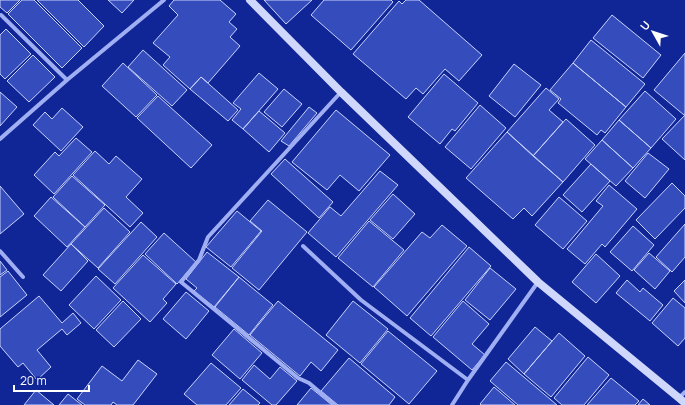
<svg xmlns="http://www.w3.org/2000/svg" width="685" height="405" viewBox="0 0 685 405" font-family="Manrope,sans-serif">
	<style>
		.building { fill: #354cbc; stroke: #c8d2fe }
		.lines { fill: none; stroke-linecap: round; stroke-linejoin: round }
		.minor { stroke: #a0aff3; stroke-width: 4 }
		.secondary { stroke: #d0d7fd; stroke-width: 8 }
	</style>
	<rect width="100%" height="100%" fill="#112696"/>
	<!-- building -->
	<path class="building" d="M0 0H20L7 13 0 7Z
		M22 0H34L82 48 62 68 8 14Z
		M37 0H78L104 26 84 47Z
		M108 0H134L122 13Z
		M174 0H220L236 14 229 22 237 29 230 37 240 46 208 83 201 77 190 89 163 65 170 57 153 43 178 15 169 6Z
		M264 0H312L286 24Z
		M324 0H391L393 2 351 50 311 15Z
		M406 0H419L482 55 459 81 445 69 423 94 416 88 406 99 353 54 399 1 402 4Z
		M612 15 661 55 643 78 593 38Z
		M6 29 31 54 5 79 0 74V35Z
		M591 40 645 84 626 107 573 63Z
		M143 50 187 90 172 106 128 67Z
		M685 53V113L684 115 654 90Z
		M33 55 55 77 29 102 7 81Z
		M123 63 157 95 136 117 102 86Z
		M573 63 626 107 605 133 601 130 597 135 558 103 561 99 550 90Z
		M514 64 541 85 515 117 489 96Z
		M259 73 278 89 243 129 232 120 241 109 233 103Z
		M444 74 478 103 455 131 452 129 440 144 408 117Z
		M201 77 238 110 228 121 190 89Z
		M546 88 559 99 549 110 563 122 533 156 507 132Z
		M284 89 302 104 282 127 264 112Z
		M645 91 676 119 651 148 619 120Z
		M0 92 17 107 0 126Z
		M158 96 212 145 191 168 137 118Z
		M480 105 506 128 471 169 445 147Z
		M309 107 317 113 289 146 281 141Z
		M62 108 83 127 61 151 33 125 45 112 52 119Z
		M336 110 390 155 359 191 340 175 327 190 292 162Z
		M259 111 285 133 269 152 243 129Z
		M685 115V160L662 139Z
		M566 119 595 145 563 182 533 156Z
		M619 120 651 148 633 168 602 140Z
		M507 132 563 182 532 216 524 208 513 219 466 178Z
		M76 138 92 152 54 194 34 175 55 152 59 156Z
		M602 140 633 168 616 186 585 159Z
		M95 151 109 164 116 156 142 179 126 197 143 213 130 227 73 175Z
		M648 153 669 169 645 198 625 181Z
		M285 159 333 202 319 218 271 174Z
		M591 164 610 181 582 212 563 195Z
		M380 171 398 185 336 257 308 233 330 207 341 216Z
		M72 176 105 205 85 227 53 197Z
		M672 183 685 196V208L655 239 636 220Z
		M609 185 637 209 605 247 602 244 585 264 567 249 603 206 596 201Z
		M0 186 24 214 0 234Z
		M393 194 415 214 393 239 370 220Z
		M51 197 85 227 67 247 34 216Z
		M559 197 587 221 563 249 535 225Z
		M268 200 307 232 259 290 232 268 262 231 250 221Z
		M104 208 130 232 98 268 71 244Z
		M237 211 261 231 231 267 206 247Z
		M369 221 404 250 373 287 338 258Z
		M141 222 157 237 115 284 98 269Z
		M685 224V257L672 272 656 257Z
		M442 225 467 246 407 316 374 287 422 232 430 238Z
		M633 226 654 245 632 271 610 252Z
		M164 233 196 262 177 284 145 254Z
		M71 244 88 261 61 291 43 275Z
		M469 247 491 266 431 336 410 318Z
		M207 252 239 277 214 307 194 291 197 288 186 279Z
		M649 253 670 271 655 289 634 270Z
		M596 254 620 276 596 303 572 282Z
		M143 255 176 284 163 299 167 303 150 322 113 288Z
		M0 261 7 270 0 275Z
		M490 268 516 289 490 320 465 300Z
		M8 271 27 295 0 317V277Z
		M96 276 121 300 94 329 69 305Z
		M239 277 273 305 249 335 215 307Z
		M627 280 640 292 643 288 663 305 650 321 616 293Z
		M685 280V303L674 291Z
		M186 292 209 311 186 339 163 319Z
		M39 296 62 323 73 313 81 323 67 335 62 329 37 350 51 367 37 380 23 363 18 367 0 346V329Z
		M673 298 685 308V338L678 346 652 323Z
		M123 301 141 319 114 347 96 330Z
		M278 301 338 350 321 371 311 362 300 376 250 335Z
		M353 301 388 329 360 363 326 335Z
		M463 301 489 324 472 344 485 355 472 370 433 337Z
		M535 327 552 341 524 374 508 359Z
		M234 329 262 353 240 379 212 355Z
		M388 331 437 371 409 404 361 364Z
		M559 333 585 356 551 397 524 374Z
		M588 357 609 375 584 405H562L554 398Z
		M349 358 395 397 389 405H338L321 391Z
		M138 360 157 374 133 405H117L113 402 111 405H85L77 399 102 366 122 381Z
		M506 362 557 405H518L490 381Z
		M211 363 241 388 226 405H197L184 394Z
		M254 365 270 379 280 367 297 381 276 405H272L242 380Z
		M611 378 639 401 635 405H587Z
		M494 387 515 405H481L480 404Z
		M311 388 332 405H297Z
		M243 389 260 403 258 405H229Z
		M36 390 54 405H24Z
		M68 394 82 405H59Z
		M643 399 650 405H638Z"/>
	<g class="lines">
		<!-- minor -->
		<path class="minor" d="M1 15 67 80
			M0 139 67 80 164 0
			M303 246 361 300 468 380
			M0 251 23 277
			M679 398 685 392
			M335 405 309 383 298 378 181 282 199 260 208 237 341 92
			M452 405 468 380 538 282"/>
		<!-- secondary -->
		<path class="secondary" d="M250 0 341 92 538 282 679 398 685 403"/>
	</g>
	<!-- north arrow -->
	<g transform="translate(653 32) rotate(309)" stroke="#112696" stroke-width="3" paint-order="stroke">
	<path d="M0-3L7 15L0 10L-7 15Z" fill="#ffffff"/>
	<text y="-6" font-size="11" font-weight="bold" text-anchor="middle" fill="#ffffff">U</text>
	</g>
	<!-- scale -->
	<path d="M14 385v6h75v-6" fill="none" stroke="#ffffff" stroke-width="2"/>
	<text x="20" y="385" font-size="12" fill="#ffffff" stroke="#112696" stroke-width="3" paint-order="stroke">20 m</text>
</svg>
